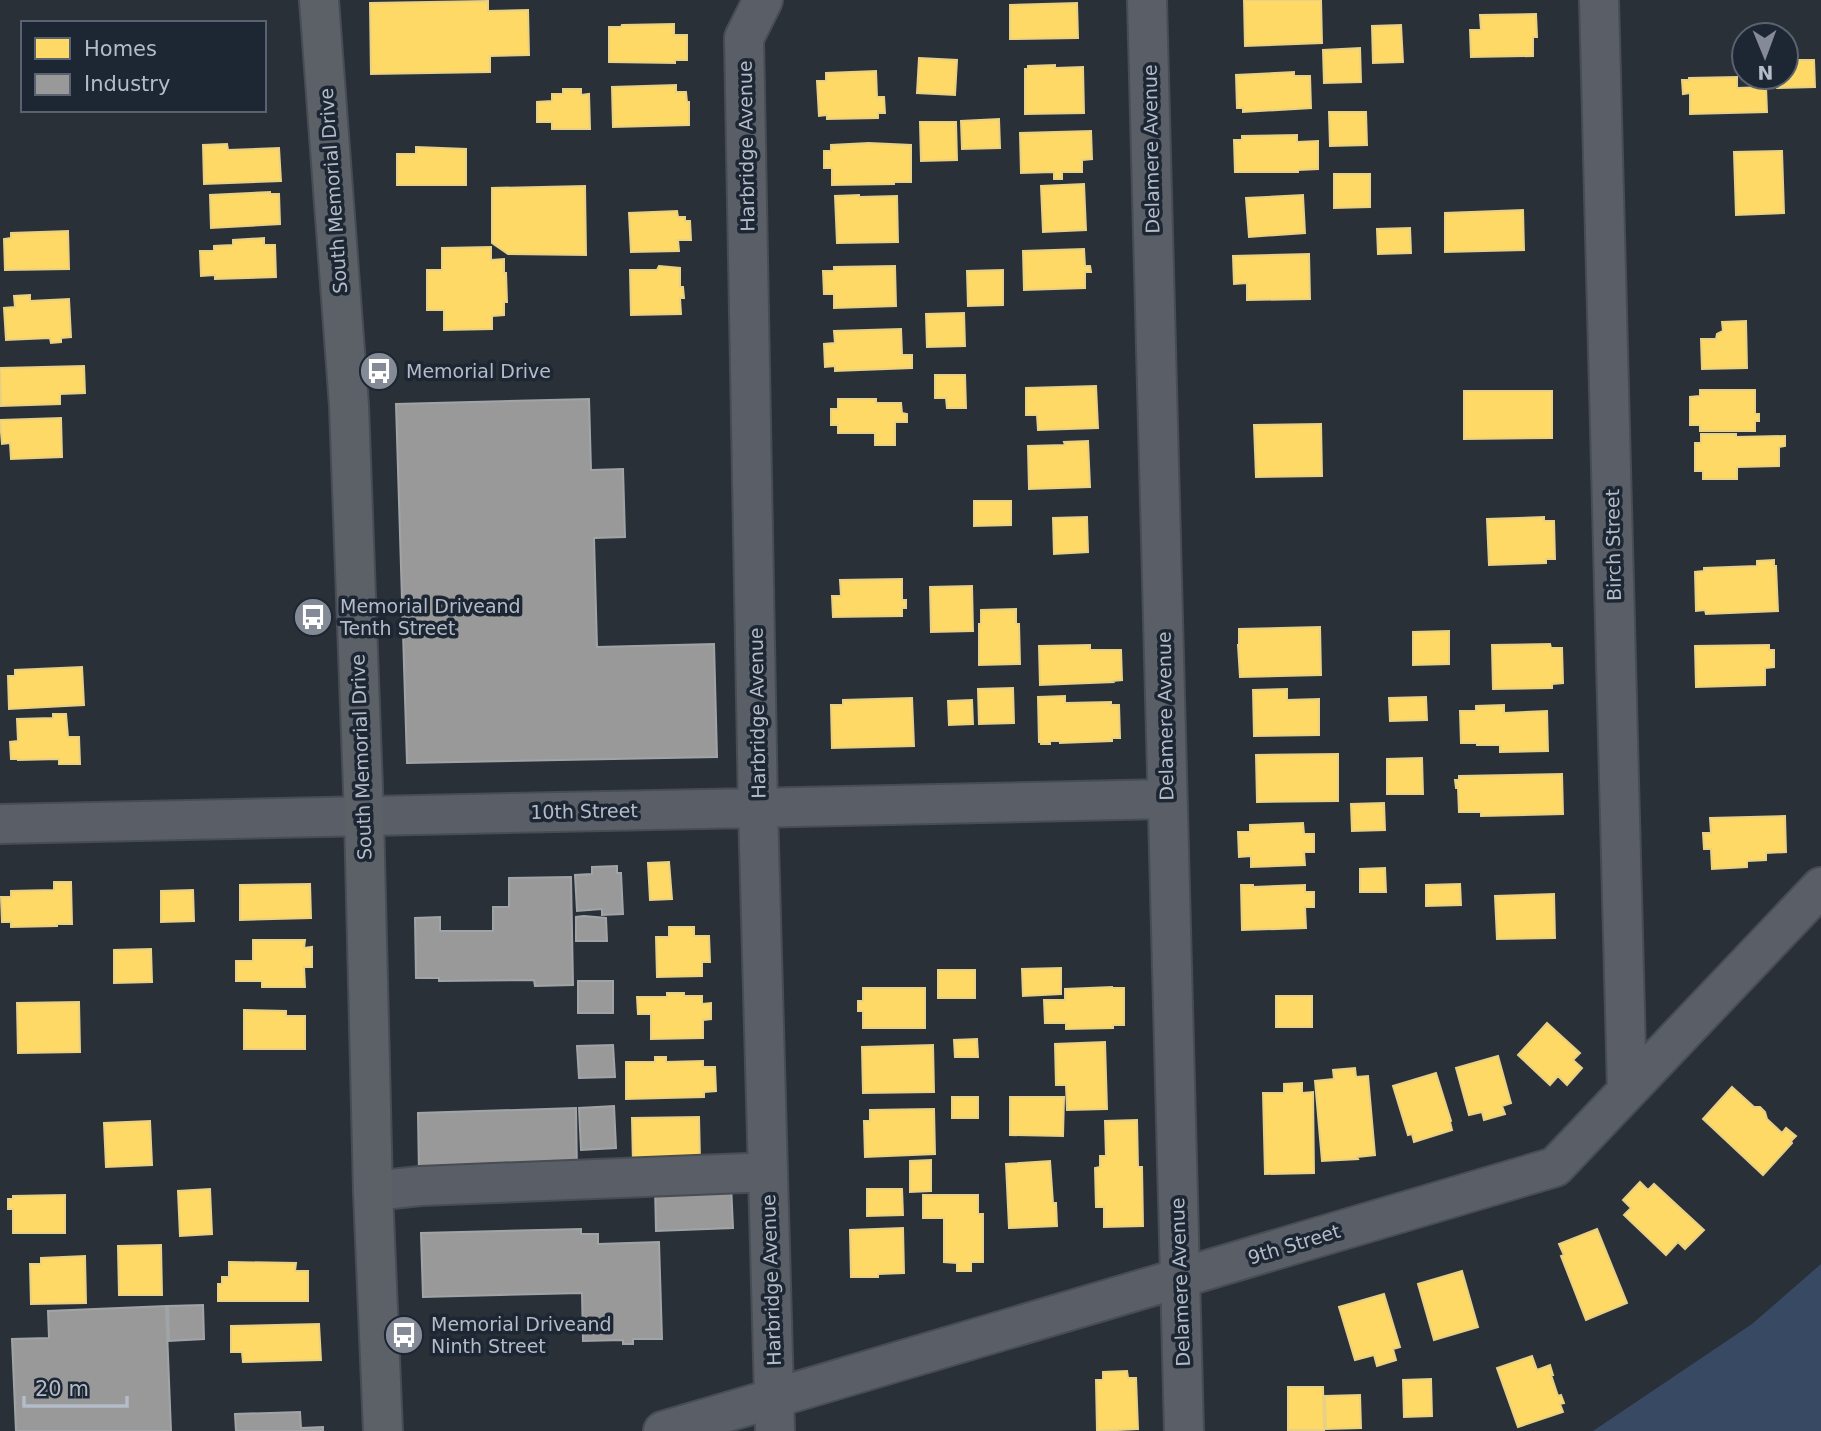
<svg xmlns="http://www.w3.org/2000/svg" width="1821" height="1431" viewBox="0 0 1821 1431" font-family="'DejaVu Sans',sans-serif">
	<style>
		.water { fill: #384963 }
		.homes { fill: #ffd966; stroke: #e8d084; stroke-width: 2 }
		.industry { fill: #999; stroke: #a1a4a7; stroke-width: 2 }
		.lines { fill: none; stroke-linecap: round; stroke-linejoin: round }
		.minor-casing { stroke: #484c53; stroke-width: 42 }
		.major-casing { stroke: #484c55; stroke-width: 42 }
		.minor { stroke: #5a5e66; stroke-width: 38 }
		.major { stroke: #5c6168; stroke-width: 38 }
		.labels { text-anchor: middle; stroke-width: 7; stroke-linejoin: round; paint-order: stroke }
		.street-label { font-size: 19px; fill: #b4bcc9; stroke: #1d2633 }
		.poi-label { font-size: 19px; fill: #b4bcc9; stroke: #1d2633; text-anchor: start }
	</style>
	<rect width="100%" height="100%" fill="#2a3038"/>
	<!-- water -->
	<path class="water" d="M1821 1264V1431H1593L1752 1324Z"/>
	<!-- homes -->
	<path class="homes" d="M1244 0H1321L1322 43 1245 46Z
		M488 1V11L528 10 529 55 490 56V72L371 74 370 3Z
		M1077 3 1078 38 1010 39V5Z
		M1536 14 1537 37H1533V56L1471 57 1470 30H1481L1480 15Z
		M674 24V35H687V60H675V63L609 62V27H621L622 25Z
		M1401 25 1403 62 1373 63 1372 26Z
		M1360 48 1361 82 1324 83 1323 50Z
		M919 58 957 60 955 95 917 93Z
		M1786 60H1814L1815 87 1777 88V77H1786Z
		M1055 65V68L1083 67 1084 113 1025 114V69H1028V66Z
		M876 71 877 97H884L885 113H878V118L827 119V115L819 116 817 81H826V73Z
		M1294 72V76H1310L1311 108 1243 112V108H1237L1236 75Z
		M1737 77V88L1766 87 1767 112 1690 114V93L1683 94 1682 80H1689V78Z
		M676 85V92H686L687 102H689V125L613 127 612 87Z
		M563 89H581V95L589 94 590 129H552V122H537V102L552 101V94H563Z
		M1329 112H1366L1367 145 1330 146Z
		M999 119 1000 148 962 149 961 121Z
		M920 122H956L957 160 921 161Z
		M1091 131 1092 159 1082 160V172H1062V179H1054V172L1021 173 1020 133Z
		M1297 135V142L1318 141V169L1298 170V172H1235L1234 140H1242V136Z
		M869 143 911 145V182H894V184L832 185V168H824V151H831V145Z
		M227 144 228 150 279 148 281 181 204 184 203 145Z
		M416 147 466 149V185H397V154H416Z
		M1782 151 1784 213 1736 215 1734 152Z
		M1334 174H1370V207L1334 208Z
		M1084 184 1086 230 1043 232 1041 186Z
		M585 186 586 255 508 254 492 243V188Z
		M270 192V194H279L280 224 211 228 210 195Z
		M859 195V197L897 196 898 242 837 243 835 196Z
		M1303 195 1305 233 1249 237 1246 198Z
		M1523 210 1524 250 1445 252V213Z
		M677 211 678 217H685V221H690L691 240H678L679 251 631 252 629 213Z
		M1410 228 1411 253 1378 254 1377 229Z
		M68 231 69 269 5 270 4 239 11 238V233Z
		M264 238V245H275L276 277 215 279V275L201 276 200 251H214V246L233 245V240Z
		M491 247V260L504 259V273H506L507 302H504V315L492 316V329L444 330V310H427V270H442V248Z
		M1084 249 1085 266H1090L1091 272H1085V288L1024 290 1023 251Z
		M1309 254 1310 299 1247 300V283L1234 284 1233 256Z
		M659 266 680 268V287H683L684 298H680L681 314 631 315 630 270H657Z
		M895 266 896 306 834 308V294H824L823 271H834V267Z
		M1003 270V305L968 306 967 271Z
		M30 295V301L69 299 71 337 61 338V342L51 343 50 338 6 340 4 308 15 307 14 296Z
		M964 313 965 346 927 347 926 314Z
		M1746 321 1747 368 1702 369 1701 339H1716L1717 334 1723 331 1722 322Z
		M901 329 902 355H912V368L835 371V366L825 367 824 344 835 343 834 331Z
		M84 366 85 393 60 394V404L1 406 0 368Z
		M935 375H965L966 408H947L946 398H935Z
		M1096 386 1098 428 1038 430 1037 415H1026V388Z
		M1700 390H1755V414H1759V421H1755V431H1700V425H1690V397L1700 396Z
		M1464 391H1552V438L1464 439Z
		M838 399H876V403H901L902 413 907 414V422H895V445H875V433H838V425H831V409H838Z
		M61 418 62 457 11 459 10 443 2 444 0 420Z
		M1321 424 1322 476 1256 477 1254 425Z
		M1701 434H1736V437L1785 436V446L1779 447V466L1737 467V479H1703V471H1695V443H1701Z
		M1088 441 1090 487 1029 489 1028 446 1065 445 1064 442Z
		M974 501H1011V525L974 526Z
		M1087 517 1088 552 1054 554 1053 518Z
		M1544 517V521H1554L1555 559H1546V563L1489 565 1487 519Z
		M1774 560V566H1776L1778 611 1706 614 1705 610 1696 611 1695 572 1704 571V568L1757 566V561Z
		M902 579V600H906V608H902V616L833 617 832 596H841L840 580Z
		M972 586 973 631 931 632 930 587Z
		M1016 609V624H1019L1020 664 979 665V624H981V610Z
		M1320 627 1321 675 1240 677 1238 645H1239V629Z
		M1449 631V664L1413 665V632Z
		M1550 644 1551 648H1562L1563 683 1552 684V688L1493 689 1492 645Z
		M1090 645V650H1121L1122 680 1112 681 1113 682 1040 685 1039 646Z
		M1769 645V650H1774V667L1765 668V685L1696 687 1695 646Z
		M82 667 84 705 9 709 8 676H15V670Z
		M1013 688 1014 723 979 724 978 689Z
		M1287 689V700L1319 699V735L1254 736 1253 690Z
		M1065 696V703L1111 702V705H1119L1120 738H1112V741L1060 743V741H1050V744H1041V742H1039L1038 697Z
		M1426 697 1427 720 1390 721 1389 698Z
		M912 698 914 746 832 748 831 705H843V700Z
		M972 700 973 724 949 725 948 701Z
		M1504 705V713L1547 711 1548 751 1500 752V745H1477V743H1461L1460 711H1476V706Z
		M53 714H66L68 737H79L80 764H59V759L18 760V759H11L10 742 18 741 17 719 53 718Z
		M1338 754V801L1257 802 1256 755Z
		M1422 758 1423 794H1387V759Z
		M1562 774 1563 814 1481 816V812H1459L1458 788H1456L1455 780H1459V776Z
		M1384 803 1385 830 1352 831 1351 804Z
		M1785 816 1786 852 1766 853V860L1747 861V867L1712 869 1711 849H1704L1703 833H1711L1710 818Z
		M1303 823 1304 834H1314V852H1304L1305 865 1251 867V856L1239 857 1238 832H1250V825Z
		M669 862 672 899 650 900 648 863Z
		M1385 868 1386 892H1360V869Z
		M54 882H71L72 924H57V926L11 927V922H2L1 897H11V891L54 890Z
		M310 884 311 918 240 920V885Z
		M1460 884 1461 905 1426 906V885Z
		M1241 885H1253V887L1305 885V892H1314V907H1305L1306 928 1242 930Z
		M193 890 194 921 161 922V891Z
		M1554 894 1555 938 1497 939 1495 896Z
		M669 927H694V936H709L710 962H702V976L657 977 656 937H669Z
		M253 940H305L304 948 312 947V967H304L305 987H262V981H236V961H253Z
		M151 949 152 982 114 983V950Z
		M1061 968V994L1023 996 1022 969Z
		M938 970H975V998H938Z
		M1112 987V988H1124V1025H1113V1028L1066 1029V1023H1045L1044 1000H1065V989Z
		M863 988H925V1028H863V1011H858V1001H863Z
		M667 993H684V996H702V1004L711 1003V1019L703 1020V1038L651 1039V1014H638L637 997H667Z
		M1276 996H1312V1027H1276Z
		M79 1002 80 1052 18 1053 17 1003Z
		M244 1010 286 1011V1016H305V1049H244Z
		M1547 1023 1580 1053 1573 1060 1582 1068 1567 1085 1558 1076 1550 1085 1518 1055Z
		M977 1039 978 1057H955L954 1040Z
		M1105 1042 1107 1109 1067 1110 1066 1085H1056L1055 1044Z
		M933 1045 934 1092 863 1093 862 1047Z
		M1498 1056 1511 1103 1502 1106 1505 1114 1484 1120 1482 1112 1469 1115 1456 1068Z
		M655 1057H666V1062L703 1061V1067H715L716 1091 704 1092V1097L626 1099V1062H655Z
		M1355 1068 1356 1077 1368 1076 1375 1155 1357 1157 1358 1159 1322 1161 1315 1081 1334 1079 1333 1070Z
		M1436 1073 1451 1121 1450 1122 1452 1130 1414 1142 1412 1134 1408 1135 1393 1086Z
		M1302 1083V1093L1313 1092 1314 1173 1265 1174 1263 1093H1284V1084Z
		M1732 1087 1754 1107H1760L1765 1112 1767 1119 1782 1133 1786 1128 1796 1136 1791 1141 1792 1143 1763 1175 1703 1119Z
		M952 1097H978V1118H952Z
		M1010 1097H1064L1063 1136 1010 1135Z
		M934 1109 935 1154 865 1157 864 1121H870V1110Z
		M699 1117 700 1161 633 1163 632 1118Z
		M1137 1120 1138 1167H1142L1143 1226 1104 1227V1207H1096L1095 1168 1100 1167V1156H1106L1105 1121Z
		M150 1121 152 1165 106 1167 104 1123Z
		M931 1160V1191L910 1192V1161Z
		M1050 1161 1053 1203H1056L1057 1226 1009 1228 1006 1164Z
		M1640 1182 1648 1190 1654 1184 1704 1230 1685 1249 1678 1242 1666 1255 1624 1215 1631 1208 1623 1200Z
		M210 1189 212 1234 180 1236 178 1191Z
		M867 1189H902L903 1215 867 1216Z
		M65 1195V1233H13V1209H8V1199H13V1196Z
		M923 1195H978V1214H983V1262H971V1271H957V1263L944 1262V1218H923Z
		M903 1228 904 1273 878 1274V1277H851L850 1230Z
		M1597 1229 1627 1303 1586 1320 1561 1256 1564 1255 1559 1244Z
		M161 1245 162 1295H119L118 1246Z
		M85 1256 86 1303 31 1304 30 1264H41V1258Z
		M229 1262 296 1263 295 1271H308V1301H218V1284H222V1277H229Z
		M1462 1271 1478 1327 1434 1340 1418 1284Z
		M1384 1294 1400 1347 1393 1349 1396 1360 1377 1366 1374 1355 1355 1360 1339 1307Z
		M319 1324 321 1360 243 1362 242 1352H231V1326Z
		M1532 1356 1537 1370 1550 1365 1553 1375H1551L1558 1396 1561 1395 1564 1403 1560 1404 1563 1412 1518 1427 1497 1368Z
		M1127 1371 1128 1378H1136L1138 1429 1097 1431 1096 1380H1103V1372Z
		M1431 1379 1432 1416 1404 1417 1403 1380Z
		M1288 1387H1323L1324 1430H1288Z
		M1360 1395 1361 1428 1326 1429 1325 1396Z"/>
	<!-- industry -->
	<path class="industry" d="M589 399 591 470 623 469 625 537 594 538 597 647 714 644 717 757 407 763 396 404Z
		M617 866V873H621L623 914 602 915V909L577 911 575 875 592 874V867Z
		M571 877 573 985 535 986 534 980 439 981V978H416L415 918 440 917V931H493V907H509V878Z
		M584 916 606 918 607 941H576V917Z
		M578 981H613V1013H578Z
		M613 1045 615 1077 579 1078 577 1046Z
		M614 1106 616 1148 581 1150 579 1108Z
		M576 1108 577 1173 419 1176 418 1113Z
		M731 1184 733 1228 656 1231 655 1186Z
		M581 1229V1234H598V1244L659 1242 662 1339H633V1344H623V1340L583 1341 582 1293 423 1297 421 1233Z
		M203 1305 204 1339 169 1341 168 1306Z
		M166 1306 171 1431H16L12 1339 49 1338 48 1311Z
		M300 1412 301 1428 323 1427V1431H236L235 1414Z"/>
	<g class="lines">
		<!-- minor casing -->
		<g class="minor-casing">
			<path id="minor" d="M763 0 744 38 758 808 775 1431
				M1147 0 1184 1431
				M1599 0 1627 1091
				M0 824 1167 799
				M373 1191 420 1186 768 1172
				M663 1431 1555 1167 1821 887"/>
		</g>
		<!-- major casing -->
		<g class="major-casing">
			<path id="major" d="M319 0 349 406 364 816 373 1191 383 1431"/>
		</g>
		<!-- minor -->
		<use href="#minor" class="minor"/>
		<!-- major -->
		<use href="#major" class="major"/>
	</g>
	<!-- icons -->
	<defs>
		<g id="bus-disc" transform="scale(2.0125)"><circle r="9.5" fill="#848b96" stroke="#1d2633"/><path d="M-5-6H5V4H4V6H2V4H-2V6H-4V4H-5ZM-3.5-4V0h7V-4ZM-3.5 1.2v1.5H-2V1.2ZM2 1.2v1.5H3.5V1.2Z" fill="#fff"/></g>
	</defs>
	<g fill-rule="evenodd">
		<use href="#bus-disc" x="379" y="371"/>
		<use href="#bus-disc" x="313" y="617"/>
		<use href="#bus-disc" x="404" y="1335"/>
	</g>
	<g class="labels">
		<!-- street labels -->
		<g class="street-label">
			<text transform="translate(746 146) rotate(-91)" y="7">Harbridge Avenue</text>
			<text transform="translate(1151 149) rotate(-91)" y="7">Delamere Avenue</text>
			<text transform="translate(333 191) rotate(-94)" y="7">South Memorial Drive</text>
			<text transform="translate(1613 545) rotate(-91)" y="7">Birch Street</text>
			<text transform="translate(757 713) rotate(-91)" y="7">Harbridge Avenue</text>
			<text transform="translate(1165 716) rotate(-91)" y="7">Delamere Avenue</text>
			<text transform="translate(361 757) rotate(-92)" y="7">South Memorial Drive</text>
			<text transform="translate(584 811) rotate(-1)" y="7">10th Street</text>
			<text transform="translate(1294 1244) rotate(-17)" y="7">9th Street</text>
			<text transform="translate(771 1280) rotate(-92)" y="7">Harbridge Avenue</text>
			<text transform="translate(1180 1282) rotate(-92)" y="7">Delamere Avenue</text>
		</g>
		<!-- poi labels -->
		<g class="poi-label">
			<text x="406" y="378">Memorial Drive</text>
			<text x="340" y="613">Memorial Driveand<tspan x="340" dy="22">Tenth Street</tspan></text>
			<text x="431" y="1331">Memorial Driveand<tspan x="431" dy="22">Ninth Street</tspan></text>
		</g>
	</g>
	<!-- legend -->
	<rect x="21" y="21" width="245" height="91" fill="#1d2633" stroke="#59626f" stroke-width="2"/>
	<rect x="35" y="38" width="35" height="21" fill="#ffd966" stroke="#59626f" stroke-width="2"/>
	<text x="84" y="56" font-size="21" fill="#b4bcc9">Homes</text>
	<rect x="35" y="74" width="35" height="21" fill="#999999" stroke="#59626f" stroke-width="2"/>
	<text x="84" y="91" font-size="21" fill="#b4bcc9">Industry</text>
	<!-- north arrow -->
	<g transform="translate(1765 56) rotate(179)"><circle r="33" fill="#1d2633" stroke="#59626f" stroke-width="2"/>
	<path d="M0-5L12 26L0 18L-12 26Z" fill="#848b96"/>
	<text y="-10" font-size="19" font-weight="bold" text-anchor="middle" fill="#b4bcc9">N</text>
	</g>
	<!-- scale -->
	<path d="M24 1396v10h103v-10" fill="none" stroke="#b4bcc9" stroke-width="3.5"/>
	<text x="35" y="1396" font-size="21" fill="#b4bcc9" stroke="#1d2633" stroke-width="5" paint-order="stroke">20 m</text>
</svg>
